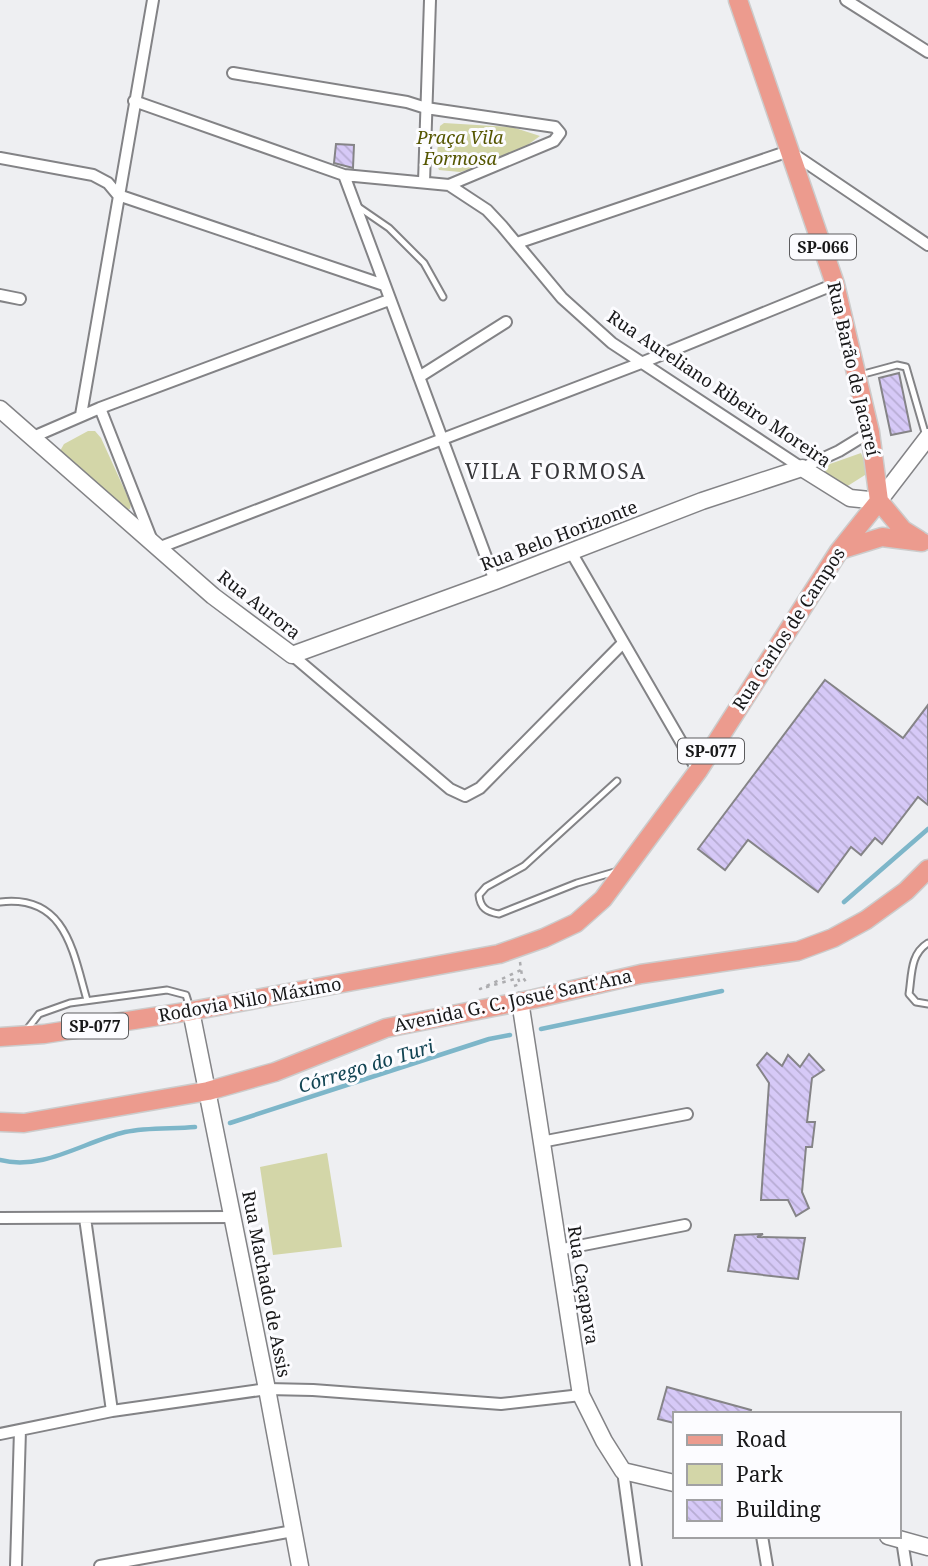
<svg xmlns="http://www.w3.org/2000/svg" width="928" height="1566" viewBox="0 0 928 1566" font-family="'Noto Serif',serif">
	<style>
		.green { fill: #d3d6a8 }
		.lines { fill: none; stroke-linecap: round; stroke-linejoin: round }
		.stream { stroke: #7db6c9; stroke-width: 4.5 }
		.building { fill: url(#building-back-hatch); stroke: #858487; stroke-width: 2 }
		.lane-casing { stroke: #838386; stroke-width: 9 }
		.street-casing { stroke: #838386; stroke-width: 14 }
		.secondary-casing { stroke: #838386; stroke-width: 19 }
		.primary-casing { stroke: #ccc; stroke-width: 21 }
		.path { stroke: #adadb0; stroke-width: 2.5; stroke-dasharray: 3.5 5; stroke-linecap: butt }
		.lane { stroke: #fff; stroke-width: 5 }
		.street { stroke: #fff; stroke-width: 10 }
		.secondary { stroke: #fff; stroke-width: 16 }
		.primary { stroke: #ec9b8e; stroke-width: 18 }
		.labels { text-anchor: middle; stroke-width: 6; stroke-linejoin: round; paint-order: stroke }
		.shield { fill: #fcfcff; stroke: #5c5c5e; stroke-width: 2 }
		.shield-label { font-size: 16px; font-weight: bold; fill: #181819 }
		.park-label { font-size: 18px; font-style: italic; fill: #555601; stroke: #fcfcff }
		.street-label { font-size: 18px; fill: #181819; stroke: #fcfcff }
		.water-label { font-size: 19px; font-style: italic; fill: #124453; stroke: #fcfcff }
		.quarter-label { font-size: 21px; letter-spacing: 2px; fill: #38383b; stroke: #fcfcff }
	</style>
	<defs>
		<pattern id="building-back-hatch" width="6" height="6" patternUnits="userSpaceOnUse" patternTransform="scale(1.75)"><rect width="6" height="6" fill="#d6c9f7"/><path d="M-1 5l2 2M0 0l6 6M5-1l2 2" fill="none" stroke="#b7acd3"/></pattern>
	</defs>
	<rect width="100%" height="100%" fill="#eeeff2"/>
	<!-- green -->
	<path class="green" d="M444 123 512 127 540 136 522 149 475 168 460 172 439 170 436 162 440 126Z
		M88 431H95L101 438 131 504 130 509 125 510 60 451 64 444Z
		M861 453 866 465 865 475 846 487 825 472 827 465Z
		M327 1153 342 1247 273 1255 260 1167Z"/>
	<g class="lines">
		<!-- stream -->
		<path class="stream" d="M844 902 928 829
			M541 1029 722 991
			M230 1123 489 1039 510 1035
			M0 1160C43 1171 83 1142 125 1132 147 1127 173 1129 195 1127"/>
	</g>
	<!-- building -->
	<path class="building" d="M336 144 354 145 353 168 334 163Z
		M899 373 911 431 891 435 879 378Z
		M825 680 903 738 928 705V805L918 797 882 844 875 838 861 855 851 847 818 892 748 840 725 870 698 849Z
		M767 1053 782 1066 788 1055 800 1067 809 1054 824 1070 812 1078 807 1122H815L812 1147H806L802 1192 809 1208 796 1216 788 1200H761L769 1083 757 1065Z
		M763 1234 757 1237 805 1238 798 1279 728 1271 735 1235Z
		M667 1387 751 1410 750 1414H674V1423L658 1419Z"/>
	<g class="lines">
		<!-- lane casing -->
		<g class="lane-casing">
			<path id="lane" d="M357 206 389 228 424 263 443 297
				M860 375 897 365 906 367 926 436
				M617 781 524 866 486 887 479 895C480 908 487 912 499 914L577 883 618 871
				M0 902C66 894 73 952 87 1000
				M928 943C910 954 912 975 909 994L916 1002 928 1004
				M25 1032 39 1014 70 1003 167 990 186 995 190 1008"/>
		</g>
		<!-- street casing -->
		<g class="street-casing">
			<path id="street" d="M846 0 928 52
				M233 73 407 102 426 108 555 127 560 133 554 141 449 185
				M134 101 344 175 449 185 487 210 502 226 562 298 612 343 802 468 839 451 870 432
				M0 158 93 175 108 183 118 195 384 285
				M344 175 495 581
				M424 182 430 0
				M517 243 789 151 928 245
				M0 295 20 299
				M419 377 506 322
				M100 408 151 538
				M81 415 153 0
				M33 437 100 408 389 300
				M158 548 641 363 835 284
				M571 552 698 771
				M292 655 450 789 465 796 480 788 623 643
				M541 1142 687 1114
				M0 1218 233 1217
				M85 1218 112 1411
				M558 1250 685 1225
				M0 1434 112 1411 267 1389 313 1390 501 1404 581 1395
				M623 1471 636 1566
				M762 1536 767 1566
				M902 1540 906 1566
				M16 1566 20 1430
				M100 1566 293 1531"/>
		</g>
		<!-- secondary casing -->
		<g class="secondary-casing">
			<path id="secondary" d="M0 409 213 596 292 655 495 581 702 501 802 468 850 498 879 501 928 437
				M520 1001 581 1395 604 1441 623 1471 674 1483
				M191 1011 267 1389 300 1566
				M888 1536 928 1547"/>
		</g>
		<!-- primary casing -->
		<g class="primary-casing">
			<path id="primary" d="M738 0 835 284 870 432 879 501
				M879 501 903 530 919 540
				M840 550 882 537 922 542
				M0 1037 44 1034 191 1011 499 954 544 938 576 923 603 899 698 771 839 551 879 501
				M0 1122 24 1123 208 1091 275 1072 386 1028 534 999 641 974 798 951 833 938 866 920 906 891 928 869"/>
		</g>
		<!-- path -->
		<path class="path" d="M520 962 522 976 528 985
			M514 986 520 984 518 978 480 989 521 970"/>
		<!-- lane -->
		<use href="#lane" class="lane"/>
		<!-- street -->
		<use href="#street" class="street"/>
		<!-- secondary -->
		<use href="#secondary" class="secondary"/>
		<!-- primary -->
		<use href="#primary" class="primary"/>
	</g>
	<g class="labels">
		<!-- shield labels -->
		<g class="shield">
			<rect x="790" y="234.5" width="66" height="25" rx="5"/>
			<rect x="678" y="738.5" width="66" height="25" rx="5"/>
			<rect x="62" y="1013.5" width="66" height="25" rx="5"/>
		</g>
		<g class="shield-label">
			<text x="823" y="253">SP-066</text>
			<text x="711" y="757">SP-077</text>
			<text x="95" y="1032">SP-077</text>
		</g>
		<!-- park labels -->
		<g class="park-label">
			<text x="460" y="144">Praça Vila<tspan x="460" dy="21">Formosa</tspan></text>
		</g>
		<!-- street labels -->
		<g class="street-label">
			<text transform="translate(853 369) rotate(77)" y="6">Rua Barão de Jacareí</text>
			<text transform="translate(719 389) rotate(34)" y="6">Rua Aureliano Ribeiro Moreira</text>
			<text transform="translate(559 536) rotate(-21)" y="6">Rua Belo Horizonte</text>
			<text transform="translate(259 605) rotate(38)" y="6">Rua Aurora</text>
			<text transform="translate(789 629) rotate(-57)" y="6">Rua Carlos de Campos</text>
			<text transform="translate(250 1000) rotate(-10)" y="6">Rodovia Nilo Máximo</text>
			<text transform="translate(513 1001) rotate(-12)" y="6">Avenida G. C. Josué Sant'Ana</text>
			<text transform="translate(266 1284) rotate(79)" y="6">Rua Machado de Assis</text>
			<text transform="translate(583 1285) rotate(81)" y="6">Rua Caçapava</text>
		</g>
		<!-- water labels -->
		<g class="water-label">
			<text transform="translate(366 1066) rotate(-17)" y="7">Córrego do Turi</text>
		</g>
		<!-- quarter labels -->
		<g class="quarter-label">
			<text x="556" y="479">VILA FORMOSA</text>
		</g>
	</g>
	<!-- legend -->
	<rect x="673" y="1412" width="228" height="126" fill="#fcfcff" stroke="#a1a1a3" stroke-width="2"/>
	<rect x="687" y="1435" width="35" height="10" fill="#ec9b8e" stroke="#a1a1a3" stroke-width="2"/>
	<text x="736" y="1447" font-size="21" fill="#181819">Road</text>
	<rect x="687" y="1464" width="35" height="21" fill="#d3d6a8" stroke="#a1a1a3" stroke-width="2"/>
	<text x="736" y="1482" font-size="21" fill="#181819">Park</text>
	<rect x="687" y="1500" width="35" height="21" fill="url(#building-back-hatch)" stroke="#a1a1a3" stroke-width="2"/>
	<text x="736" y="1517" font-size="21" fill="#181819">Building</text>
</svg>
